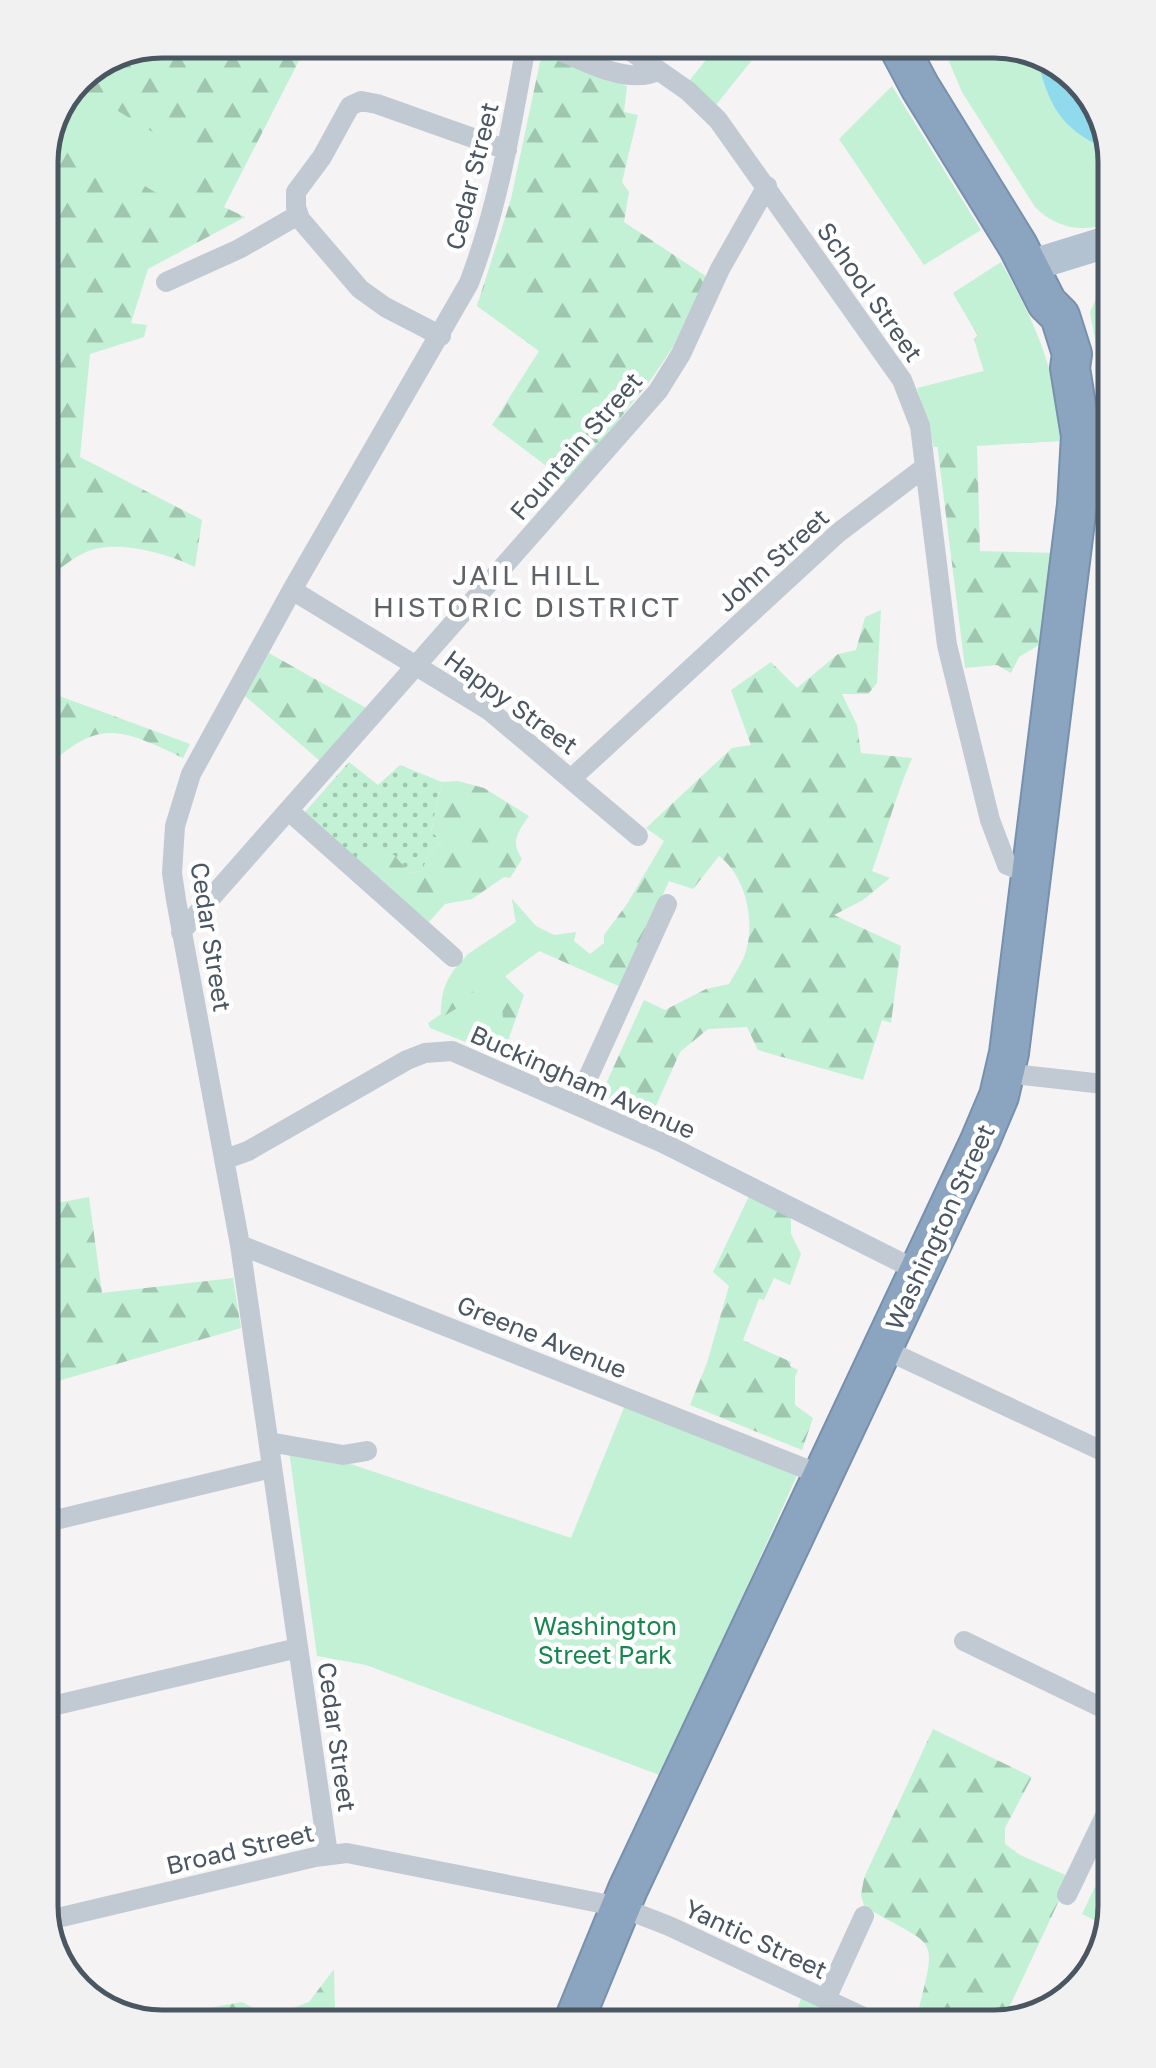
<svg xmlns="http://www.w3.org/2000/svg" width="1156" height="2068" viewBox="0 0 1156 2068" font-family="'Golos Text',sans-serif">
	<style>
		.grass { fill: url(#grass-dots) }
		.forest { fill: url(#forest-firs) }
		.green { fill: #c3f1d5 }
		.water { fill: #90daee }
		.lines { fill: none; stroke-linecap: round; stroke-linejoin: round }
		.highway-casing { stroke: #7690ad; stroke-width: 42 }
		.street { stroke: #c1cad2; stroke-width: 20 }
		.primary { stroke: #b3c2d1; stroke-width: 32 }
		.highway { stroke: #8ba5c1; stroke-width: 38 }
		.labels { text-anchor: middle; stroke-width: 9; stroke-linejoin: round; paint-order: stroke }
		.street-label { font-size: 25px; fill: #4a5661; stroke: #fff }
		.park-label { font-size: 25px; fill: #17864f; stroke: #fff }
		.neighbourhood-label { font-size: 28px; letter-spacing: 2.5px; fill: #5f6368; stroke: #fff }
		.rim { fill: none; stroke: #4a5661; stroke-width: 5 }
	</style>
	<defs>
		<pattern id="grass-dots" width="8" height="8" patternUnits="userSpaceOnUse" patternTransform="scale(2.5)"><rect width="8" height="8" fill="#c3f1d5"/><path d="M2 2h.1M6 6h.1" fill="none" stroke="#a0c6b0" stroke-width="1.8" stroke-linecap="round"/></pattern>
		<pattern id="forest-firs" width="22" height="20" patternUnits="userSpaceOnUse" patternTransform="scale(2.5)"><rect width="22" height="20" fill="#c3f1d5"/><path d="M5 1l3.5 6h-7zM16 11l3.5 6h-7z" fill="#a0c6b0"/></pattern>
	</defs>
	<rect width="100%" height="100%" fill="#f5f3f3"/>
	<!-- grass -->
	<path class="grass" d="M349 762 378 785 400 765 442 782 431 831 442 841 429 854 422 871 410 873 394 855 355 860 304 813Z"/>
	<!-- forest -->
	<path class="forest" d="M162 40 167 49 258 46 259 40H362V45H307L224 207 245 217 148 269 131 323 147 325 144 337 90 354 80 457 202 520 195 567C167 553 111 537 82 554 68 561 56 573 42 580L41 233 56 197 49 173 50 132 76 75Z
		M545 56 627 86 624 112 638 115 622 182 629 192 624 222 707 277 673 347 652 378 569 483 492 425 539 351 477 306 511 199 540 62Z
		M953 293 1054 441 977 446 980 551 1056 553 1044 642 1019 657 1011 673 997 665 965 668 934 419 953 379 984 371 974 339 978 336Z
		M881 610 877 683 868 694H842L857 725 861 753 912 758C896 795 886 833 872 871L890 878 863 900 834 915 901 946 891 1023 882 1020 863 1080 758 1050 747 1027 708 1029 680 1052 650 1119 600 1097 644 1000 665 1010 706 989 729 984C734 975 740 966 744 957 757 924 746 876 719 856L693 889 669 881 621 987 539 951 505 976 524 995 510 1035 506 1058 430 1028 428 1023 441 1014C441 956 482 955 516 922L512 899 536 926 554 935 576 932 574 941 590 954 604 943V935L627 904 664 841 646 828 732 748 751 745 731 690 771 662 797 688 838 654 856 650 865 617Z
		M269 653 368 709 321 762 245 696Z
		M43 690 190 744 183 758C120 728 97 717 43 772Z
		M458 781 484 788 529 816C518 832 510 841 522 859L510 878 504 877 472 899 445 904 429 922 355 860 375 850 384 856 394 855 410 873 422 871 429 854 442 841 431 832 442 782Z
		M750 1194 791 1216V1234L801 1254 790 1285 774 1278 764 1300 759 1299 743 1340 791 1362 790 1366 798 1370 795 1377V1405L813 1418 802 1450 690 1405 707 1363 729 1286 713 1272Z
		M89 1197 102 1293 233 1278 241 1328 58 1381 46 1351V1205Z
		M933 1729 1032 1777 1005 1828V1844L1020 1855 1070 1877 1008 2010 1022 2019 916 2020C939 1928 937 1951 864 1906L861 1895 864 1878Z
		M334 1969 335 2011 455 2024 190 2027 196 2026 209 2008 242 2002 270 2017 309 2002Z
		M802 1996 860 2020 793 2021Z"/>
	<!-- green -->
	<path class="green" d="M722 40H737L756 55 716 105 689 81Z
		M940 40H1003L1039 53 1036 56C1048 99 1056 123 1097 145 1102 174 1107 194 1107 224 1080 233 1055 227 1035 207L962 92Z
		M72 83 197 159 170 201 51 130Z
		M892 86 981 230 924 265 839 139Z
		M1001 262C1039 329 1052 365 1065 441L934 447 917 388 984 371 974 339 978 336 953 293Z
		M1107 281 1108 410 1090 312 1103 283Z
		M486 282 554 330 540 351 477 305Z
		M512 899 550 943 500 980 506 1058 431 1024 477 996 452 972 468 954 516 922Z
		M625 1405 798 1473 662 1776 366 1665 317 1656 288 1443 571 1538Z
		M1095 1887 1116 1896V1914L1111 1928 1082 1914Z"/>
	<!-- water -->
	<path class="water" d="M1039 53 1062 61 1107 115V186L1098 166 1097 145C1055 123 1048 99 1036 56Z"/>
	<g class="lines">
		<!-- highway casing -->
		<g class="highway-casing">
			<path id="highway" d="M573 2023 628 1889 980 1141 999 1096 1009 1053 1077 505 1081 436 1070 368 1072 354 1060 316 1047 303 1018 246 920 87 895 40"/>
		</g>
		<!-- street -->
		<path class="street" d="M538 40C568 53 628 89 658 70
			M615 40 688 91 718 120 902 380 920 426 947 645 990 820 1007 865 1031 874
			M166 282 239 249 298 215
			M441 336 385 307 360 289 300 219 296 207V192L322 157 350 106 361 101 377 104 507 150
			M292 590 490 711 638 836
			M572 778 838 533 925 467
			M289 811 453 957
			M181 932 658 391 681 354 720 269 767 186
			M1005 1073 1112 1085
			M576 1104 667 904
			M226 1159 248 1151 407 1060 425 1053 452 1051 663 1143 920 1272
			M240 1245 824 1476
			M884 1349 1113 1456
			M269 1442 343 1455 367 1451
			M47 1522 272 1468
			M964 1641 1115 1714
			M48 1707 298 1648
			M328 1854 240 1245 176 900 172 873 175 826 191 774 292 590 469 283C499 204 512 123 527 40
			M1067 1895 1115 1795
			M49 1920 315 1857 347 1853 620 1907 669 1926 870 2020
			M826 1999 864 1916"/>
		<!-- primary -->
		<path class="primary" d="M1029 266 1107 242"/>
		<!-- highway -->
		<use href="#highway" class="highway"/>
	</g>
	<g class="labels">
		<!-- street labels -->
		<g class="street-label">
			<text transform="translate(472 176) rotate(-76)" y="9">Cedar Street</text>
			<text transform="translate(870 292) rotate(55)" y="9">School Street</text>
			<text transform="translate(576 446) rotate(-49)" y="9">Fountain Street</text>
			<text transform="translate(773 560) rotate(-42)" y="9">John Street</text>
			<text transform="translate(511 702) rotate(36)" y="9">Happy Street</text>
			<text transform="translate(211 937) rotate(81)" y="9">Cedar Street</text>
			<text transform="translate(583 1082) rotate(24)" y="9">Buckingham Avenue</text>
			<text transform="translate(940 1227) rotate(-65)" y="9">Washington Street</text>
			<text transform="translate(542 1337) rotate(22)" y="9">Greene Avenue</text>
			<text transform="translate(337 1737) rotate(82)" y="9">Cedar Street</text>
			<text transform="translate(240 1849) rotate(-13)" y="9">Broad Street</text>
			<text transform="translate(756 1939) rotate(25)" y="9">Yantic Street</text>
		</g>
		<!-- park labels -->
		<g class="park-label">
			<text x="605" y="1635">Washington<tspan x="605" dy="29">Street Park</tspan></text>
		</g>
		<!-- neighbourhood labels -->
		<g class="neighbourhood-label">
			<text x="527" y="585">JAIL HILL<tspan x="527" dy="32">HISTORIC DISTRICT</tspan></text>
		</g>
	</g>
	<!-- crop -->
	<path d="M0 0H1156V2068H0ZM162 58H994A104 104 0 0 1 1098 162V1906A104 104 0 0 1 994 2010H162A104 104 0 0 1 58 1906V162A104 104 0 0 1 162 58Z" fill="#f1f1f2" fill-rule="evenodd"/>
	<path class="rim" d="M162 58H994A104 104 0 0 1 1098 162V1906A104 104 0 0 1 994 2010H162A104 104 0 0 1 58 1906V162A104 104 0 0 1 162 58Z"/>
</svg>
